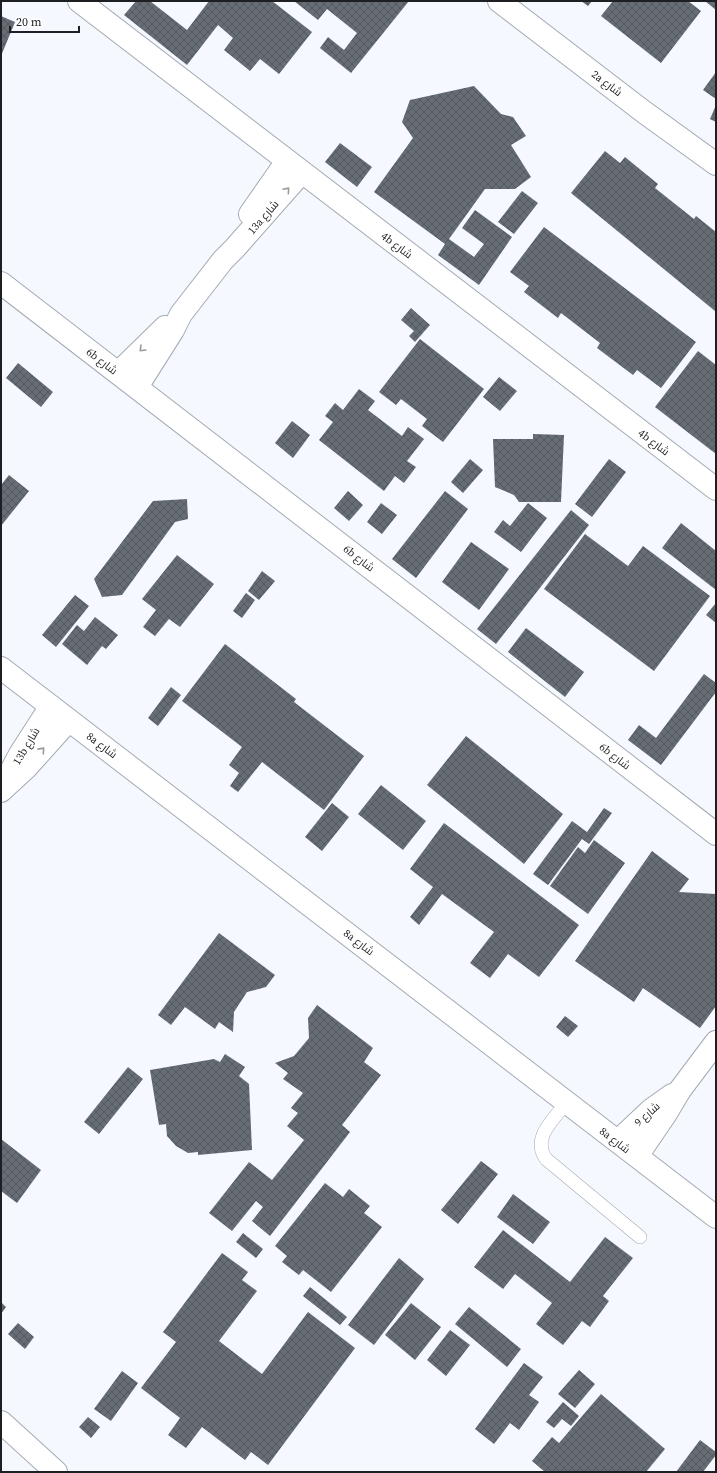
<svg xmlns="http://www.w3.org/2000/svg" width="717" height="1473" viewBox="0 0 717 1473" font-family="'Source Serif 4',Cairo,serif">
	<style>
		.building { fill: url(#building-cross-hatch) }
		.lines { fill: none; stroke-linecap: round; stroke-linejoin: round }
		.service-casing { stroke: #a3aab2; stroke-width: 14 }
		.minor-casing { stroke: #a3aab2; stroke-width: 24 }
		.service { stroke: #fff; stroke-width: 13 }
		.minor { stroke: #fff; stroke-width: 22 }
		.oneway { stroke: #999a9c }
		.labels { text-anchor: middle; stroke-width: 3.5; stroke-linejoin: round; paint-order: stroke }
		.street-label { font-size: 11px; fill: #1d1f22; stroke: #fff }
	</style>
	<defs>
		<pattern id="building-cross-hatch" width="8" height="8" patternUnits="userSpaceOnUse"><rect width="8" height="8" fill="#676d75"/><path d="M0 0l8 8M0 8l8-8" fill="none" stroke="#545960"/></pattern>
	</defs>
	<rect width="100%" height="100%" fill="#f5f9ff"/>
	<!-- building -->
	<path class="building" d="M136 1H150L187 30 209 1H272L312 32 279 74 260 59 250 71 224 50 233 38 218 25 187 65 124 15Z
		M294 1H409L351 73 320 48 328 37 344 50 357 33 327 9 318 20Z
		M581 1H592L588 6Z
		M613 1H688L701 11 661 63 601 16Z
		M705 1H716V10Z
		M1 16 15 22 1 56Z
		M716 72V99L703 90Z
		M474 86 501 114 513 117 526 136 511 145 531 177 515 189H485L449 239 474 257 484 244 462 228 475 210 512 237 479 285 438 255 445 244 374 192 413 138 402 122 410 100Z
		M716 105V122L710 119Z
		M340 143 372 167 357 187 325 162Z
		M605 151 620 163 625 157 658 184 655 188 694 219 696 216 716 232 715 311 571 193Z
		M522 191 538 203 514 234 498 222Z
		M544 227 696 342 661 388 637 370 633 375 597 348 600 343 561 313 558 318 524 292 529 286 510 272Z
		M411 308 430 325 415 342 409 336 414 331 401 320Z
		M420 339 484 389 443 442 422 426 427 419 401 399 396 405 379 392Z
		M698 351 716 365V454L655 407Z
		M18 363 53 392 41 407 6 378Z
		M499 377 517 391 500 411 483 397Z
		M359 389 375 401 368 410 402 436 408 427 424 439 407 461 416 467 404 483 395 476 384 491 319 440 333 422 325 416 335 403 343 410Z
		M292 421 310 435 293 458 275 443Z
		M533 434 564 435 561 502H519L514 495 495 487 493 439H533Z
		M470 459 483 470 463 493 451 482Z
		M609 459 626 472 592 517 575 504Z
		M9 475 29 491 1 526V485Z
		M348 491 363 505 349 521 334 508Z
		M445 491 468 509 416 578 392 559Z
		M187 499 188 519 175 522 122 595 102 597 94 579 153 501Z
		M381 503 397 515 382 534 367 522Z
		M528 503 547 518 521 552 494 532 503 520 510 526Z
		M571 510 589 525 496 644 477 629Z
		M681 523 716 551V590L662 548Z
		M585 534 628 566 643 546 710 596 654 671 544 589Z
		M471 542 509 569 479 610 442 582Z
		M177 555 214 584 180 627 169 619 155 636 143 627 156 610 142 599Z
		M262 571 275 581 259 600 248 591Z
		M246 593 255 600 242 618 233 611Z
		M75 595 89 606 56 647 42 635Z
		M716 603V623L706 615Z
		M95 617 118 635 106 649 102 646 87 665 62 644 77 625 84 631Z
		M526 628 584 672 565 697 508 652Z
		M225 644 296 699 294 702 364 756 324 810 262 762 238 792 230 786 239 773 229 765 242 747 182 701Z
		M704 674 716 683V692L661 765 628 740 639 725 656 738Z
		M171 687 181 695 158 726 148 718Z
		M466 736 563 814 524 864 427 785Z
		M381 785 426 821 403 850 358 814Z
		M332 803 349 817 322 851 305 837Z
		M604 808 612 813 589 844 582 839 548 885 533 874 572 821 587 832Z
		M444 823 579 925 539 977 508 954 490 978 470 963 494 932 442 894 419 925 410 917 433 887 410 869Z
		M594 840 625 863 588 914 550 886 578 847 585 853Z
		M652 851 689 879 679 892 716 894V1006L700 1028 643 988 634 1002 575 961Z
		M219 933 275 975 266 987 247 992 234 1012 233 1032 219 1022 215 1029 185 1007 171 1025 158 1015Z
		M317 1005 373 1048 364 1062 381 1075 342 1125 350 1132 270 1236 252 1221 263 1207 256 1201 232 1231 209 1213 249 1162 272 1180 304 1140 287 1126 298 1113 291 1108 303 1093 283 1079 288 1073 275 1063 294 1056 309 1038 308 1018Z
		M565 1016 578 1026 568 1037 556 1027Z
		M225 1054 245 1067 239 1076 249 1084 252 1150 198 1155V1152L188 1153 176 1146 167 1136 166 1124 159 1125 150 1070 214 1059 220 1062Z
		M128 1067 143 1079 99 1134 84 1122Z
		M1 1139 41 1170 17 1203 1 1191Z
		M481 1161 498 1174 458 1224 441 1210Z
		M325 1183 343 1197 349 1189 370 1206 364 1213 382 1227 331 1292 303 1270 299 1275 282 1262 287 1256 275 1246Z
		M513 1194 550 1222 533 1244 497 1217Z
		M503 1230 570 1282 605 1237 633 1258 603 1296 609 1301 590 1327 582 1321 563 1345 536 1324 552 1303 515 1274 503 1289 474 1267Z
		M243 1233 263 1249 256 1258 236 1242Z
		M222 1253 248 1272 242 1280 257 1291 219 1341 262 1374 308 1312 355 1348 268 1465 251 1452 245 1460 202 1427 186 1448 168 1435 180 1418 141 1388 176 1342 163 1332Z
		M399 1258 424 1279 374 1345 348 1325Z
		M310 1287 347 1317 340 1325 303 1296Z
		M1 1302 6 1307 1 1314Z
		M411 1303 441 1327 415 1360 385 1335Z
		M469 1307 521 1349 507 1367 455 1324Z
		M18 1323 34 1337 25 1349 8 1334Z
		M450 1330 470 1345 446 1376 427 1360Z
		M524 1363 543 1377 529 1395 539 1402 519 1430 510 1423 494 1444 475 1429Z
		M579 1370 595 1384 575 1408 558 1394Z
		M122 1371 138 1383 111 1421 94 1409Z
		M601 1394 665 1449 646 1472H545L532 1461 552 1437 559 1443Z
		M563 1402 579 1416 571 1426 562 1419 554 1428 546 1422Z
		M88 1417 100 1427 91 1438 79 1427Z
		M700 1440 716 1452V1455L703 1472H676Z"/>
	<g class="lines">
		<!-- service casing -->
		<g class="service-casing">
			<path id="service" d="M567 1102C554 1119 531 1138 546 1159L640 1237"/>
		</g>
		<!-- minor casing -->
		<g class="minor-casing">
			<path id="minor" d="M79 1 716 489
				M499 1 644 112 716 164
				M250 214 287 161
				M1 283 716 834
				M118 373 165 327
				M137 387 173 330 181 314 223 260 235 248 302 172
				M1 668 716 1217
				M11 771 20 754 51 706
				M1 791 26 768 69 720
				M618 1141 651 1110 672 1095
				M637 1156 665 1115 680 1090 716 1042
				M1 1422 56 1472"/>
		</g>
		<!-- service -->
		<use href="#service" class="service"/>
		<!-- minor -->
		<use href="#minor" class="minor"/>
	</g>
	<!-- one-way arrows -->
	<defs><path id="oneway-chevron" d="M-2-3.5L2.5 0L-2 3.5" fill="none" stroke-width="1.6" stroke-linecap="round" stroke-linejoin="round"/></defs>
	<g class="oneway">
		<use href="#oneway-chevron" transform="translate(287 190) rotate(-49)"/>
		<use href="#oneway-chevron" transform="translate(142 349) rotate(135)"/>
		<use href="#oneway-chevron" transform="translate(42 750) rotate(-48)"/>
	</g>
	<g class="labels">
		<!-- street labels -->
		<g class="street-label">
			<text transform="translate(607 83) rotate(37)" y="4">2a شارع</text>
			<text transform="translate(263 217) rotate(-49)" y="4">13a شارع</text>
			<text transform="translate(397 245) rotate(37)" y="4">4b شارع</text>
			<text transform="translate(102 361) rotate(38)" y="4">6b شارع</text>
			<text transform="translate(654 442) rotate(37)" y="4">4b شارع</text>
			<text transform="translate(359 558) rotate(38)" y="4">6b شارع</text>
			<text transform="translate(102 745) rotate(37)" y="4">8a شارع</text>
			<text transform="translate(26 746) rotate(-59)" y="4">13b شارع</text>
			<text transform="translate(615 756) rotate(38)" y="4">6b شارع</text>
			<text transform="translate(359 942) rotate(38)" y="4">8a شارع</text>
			<text transform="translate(647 1114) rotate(-41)" y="4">شارع 9</text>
			<text transform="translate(615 1140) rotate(38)" y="4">8a شارع</text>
		</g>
	</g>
	<!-- border -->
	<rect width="717" height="1473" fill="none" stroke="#1d1f22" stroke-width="4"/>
	<!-- scale -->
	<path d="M10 26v6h69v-6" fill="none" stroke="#1d1f22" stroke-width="2"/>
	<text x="16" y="26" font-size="12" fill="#1d1f22" stroke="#ffffff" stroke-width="3" paint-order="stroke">20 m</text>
</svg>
